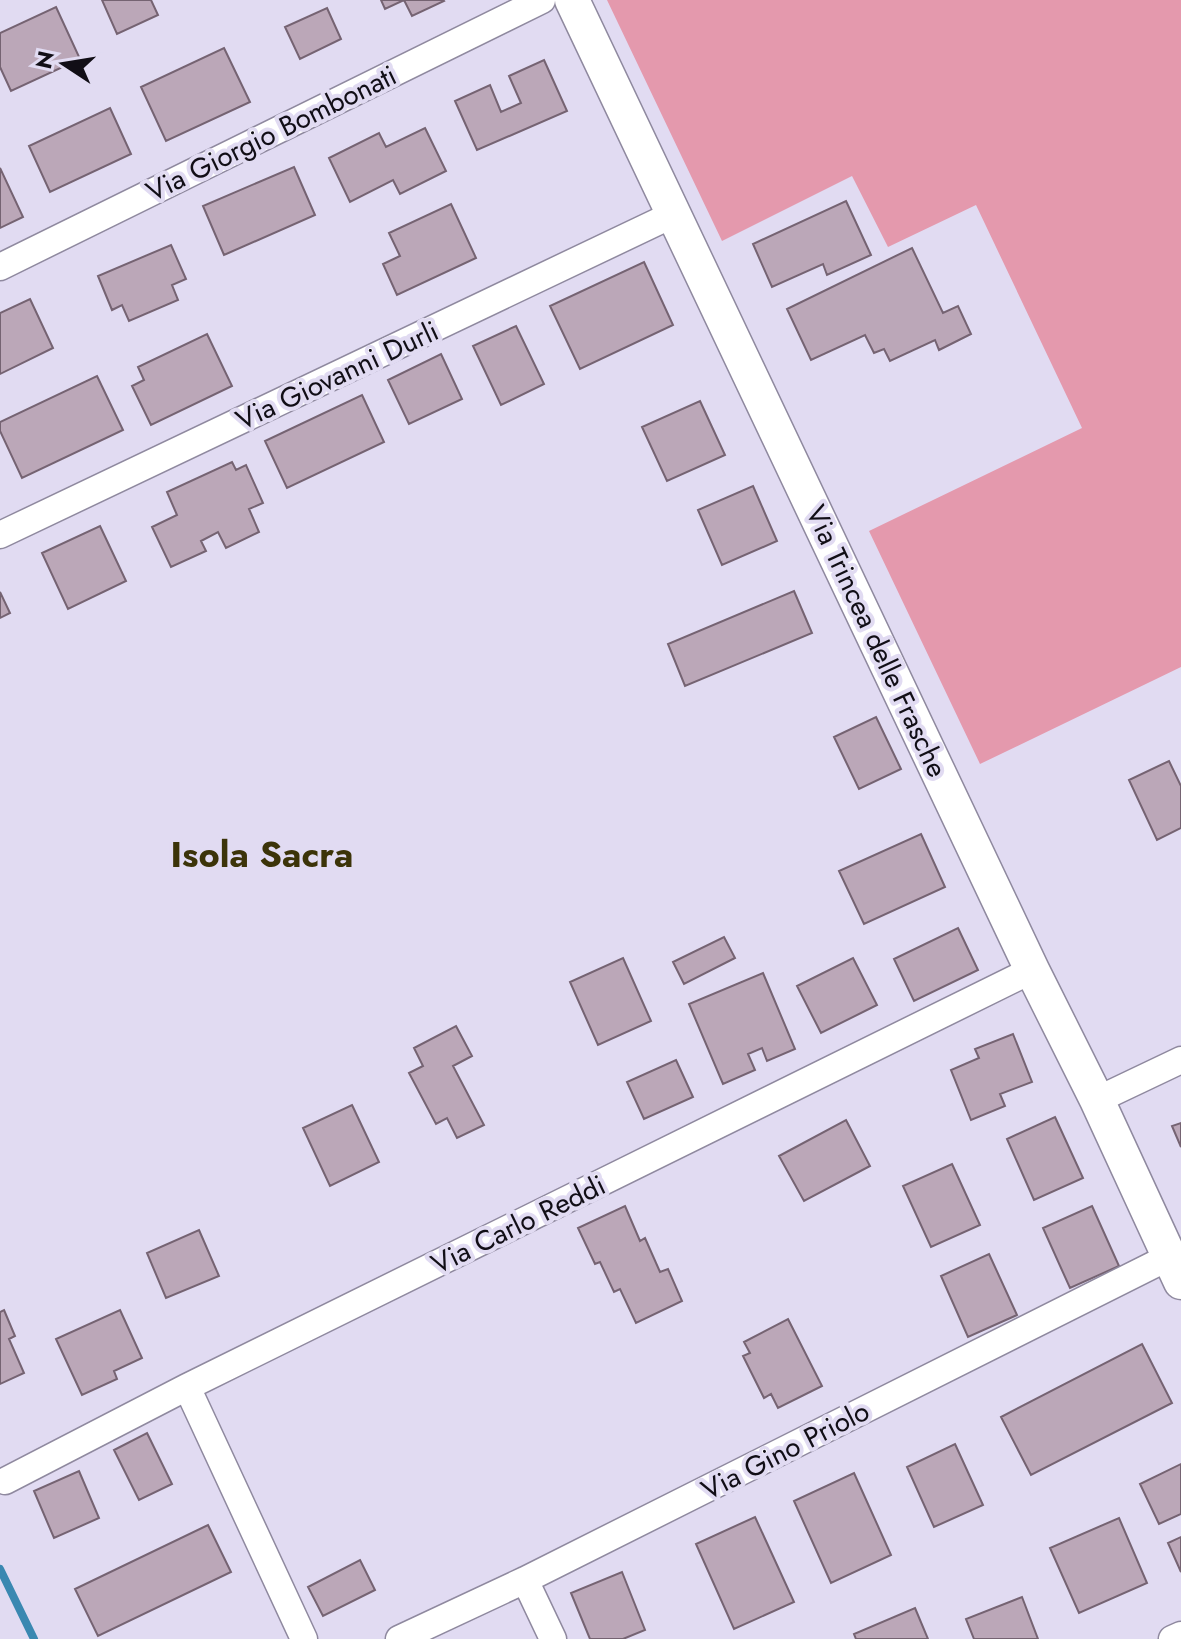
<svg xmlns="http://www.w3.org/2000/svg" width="1181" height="1639" viewBox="0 0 1181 1639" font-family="Jost,sans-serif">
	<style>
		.green { fill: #e499ad }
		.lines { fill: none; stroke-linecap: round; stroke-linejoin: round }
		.stream { stroke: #3a88b1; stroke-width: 8 }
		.building { fill: #bba7b8; stroke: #756372; stroke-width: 2 }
		.minor-casing { stroke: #8f899f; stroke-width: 29 }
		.tertiary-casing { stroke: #8f899f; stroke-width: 37 }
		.minor { stroke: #fff; stroke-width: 26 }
		.tertiary { stroke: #fff; stroke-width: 34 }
		.labels { text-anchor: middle; stroke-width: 8; stroke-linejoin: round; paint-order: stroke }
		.street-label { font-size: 28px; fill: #110e16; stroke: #e1dbf2 }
		.district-label { font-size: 36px; font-weight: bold; fill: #3c3409; stroke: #e1dbf2 }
	</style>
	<rect width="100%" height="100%" fill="#e1dbf2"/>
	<!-- green -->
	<path class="green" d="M607 0H1181V667L980 764 869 531 1082 428 976 205 888 247 852 176 722 241Z"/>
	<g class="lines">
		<!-- stream -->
		<path class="stream" d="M0 1569 34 1639"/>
	</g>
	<!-- building -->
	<path class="building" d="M102 0H151L158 15 117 34Z
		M381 0H443L444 1 412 16 404 0 385 9Z
		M56 7 80 59 11 91 0 67V33Z
		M327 8 341 39 300 59 285 27Z
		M224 48 250 102 166 141 141 87Z
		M544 60 567 111 477 150 455 101 490 85 501 112 521 103 509 76Z
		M110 108 131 154 50 192 29 146Z
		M425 128 446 171 400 194 393 180 350 202 329 158 379 133 386 147Z
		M294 167 315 215 224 255 203 206Z
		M0 168 23 217 0 228Z
		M846 201 871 255 827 275 823 264 772 287 753 244Z
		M451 204 476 258 397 295 383 264 400 256 389 233Z
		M171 245 186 279 172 285 178 300 129 321 122 305 112 310 98 276Z
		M912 248 943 313 958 306 971 334 939 350 935 340 890 361 884 349 874 353 865 335 811 360 787 309Z
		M644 262 673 325 580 369 550 306Z
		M30 299 53 348 0 374V313Z
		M516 326 544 384 501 405 473 346Z
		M207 334 232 386 151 425 132 386 144 380 138 367Z
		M441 354 462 399 409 424 388 380Z
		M97 376 123 430 22 478 0 431V422Z
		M362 395 384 442 287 488 265 441Z
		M700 401 725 455 667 481 642 427Z
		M232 462 236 470 246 465 263 503 249 509 259 532 226 548 218 532 201 541 206 551 171 567 152 527 177 515 167 492Z
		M753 486 777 541 722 565 698 510Z
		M100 526 126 581 68 609 42 553Z
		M794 591 812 633 685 686 668 644Z
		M0 592 10 613 0 618Z
		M876 717 901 769 859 789 834 737Z
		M1169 761 1181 786V828L1157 840 1129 780Z
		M921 834 945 887 864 924 839 871Z
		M958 928 978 970 914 1001 894 959Z
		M724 937 735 958 684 984 673 962Z
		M623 958 651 1021 598 1045 570 982Z
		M853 958 877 1005 821 1033 797 986Z
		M763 973 795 1049 767 1061 762 1048 748 1054 755 1070 723 1084 689 1004Z
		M456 1026 472 1056 453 1066 484 1125 457 1138 447 1118 436 1124 409 1073 423 1066 414 1048Z
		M1013 1034 1032 1082 1000 1094 1005 1106 971 1120 951 1070 979 1058 975 1049Z
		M676 1060 693 1097 644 1119 627 1082Z
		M352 1105 379 1162 330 1186 303 1128Z
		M1055 1117 1083 1178 1034 1200 1007 1139Z
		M846 1120 870 1166 804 1201 779 1156Z
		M1181 1123V1147L1172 1126Z
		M952 1164 980 1225 931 1247 903 1186Z
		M625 1206 640 1241 645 1238 660 1272 668 1269 682 1301 636 1323 620 1289 614 1292 600 1262 595 1264 578 1228Z
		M1092 1206 1119 1266 1070 1288 1043 1228Z
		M199 1230 219 1276 166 1298 147 1253Z
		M989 1254 1017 1315 968 1337 941 1276Z
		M4 1310 15 1336 9 1339 24 1373 0 1384V1312Z
		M120 1310 142 1358 114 1371 117 1379 82 1395 56 1339Z
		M788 1319 822 1386 778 1408 771 1394 764 1398 743 1356 750 1353 744 1342Z
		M1142 1344 1172 1403 1031 1475 1001 1417Z
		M147 1433 172 1484 139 1500 114 1450Z
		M955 1444 983 1505 934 1527 907 1467Z
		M1181 1464V1514L1159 1524 1140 1484Z
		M79 1471 99 1518 54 1538 34 1491Z
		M854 1473 891 1555 831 1583 794 1501Z
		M755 1517 794 1602 734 1629 696 1544Z
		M1119 1518 1147 1583 1079 1613 1050 1548Z
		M208 1525 231 1572 98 1636 75 1589Z
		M1181 1537V1572L1168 1543Z
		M360 1560 375 1590 323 1616 308 1587Z
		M622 1572 645 1630 623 1639H590L571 1593Z
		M1022 1597 1038 1639H974L966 1619Z
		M915 1608 928 1639H856L854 1634Z"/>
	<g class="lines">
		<!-- minor casing -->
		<g class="minor-casing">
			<path id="minor" d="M0 267 542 0
				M0 535 674 214
				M1097 1100 1181 1060
				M187 1387 304 1639
				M5 1481 187 1387 1032 970
				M525 1580 553 1639
				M399 1639 525 1580 1169 1257
				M1172 1639 1181 1635"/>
		</g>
		<!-- tertiary casing -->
		<g class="tertiary-casing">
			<path id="tertiary" d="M572 0 1032 970 1097 1100 1181 1282"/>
		</g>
		<!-- minor -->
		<use href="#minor" class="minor"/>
		<!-- tertiary -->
		<use href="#tertiary" class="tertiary"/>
	</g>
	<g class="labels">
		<!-- street labels -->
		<g class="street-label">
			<text transform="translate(271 133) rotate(-26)" y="10">Via Giorgio Bombonati</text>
			<text transform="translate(337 375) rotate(-25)" y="10">Via Giovanni Durli</text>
			<text transform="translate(877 641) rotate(65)" y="10">Via Trincea delle Frasche</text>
			<text transform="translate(518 1224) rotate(-26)" y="10">Via Carlo Reddi</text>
			<text transform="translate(785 1450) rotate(-27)" y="10">Via Gino Priolo</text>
		</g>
		<!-- district labels -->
		<g class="district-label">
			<text x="262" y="867">Isola Sacra</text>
		</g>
	</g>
	<!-- north arrow -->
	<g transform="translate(64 64) rotate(282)" stroke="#e1dbf2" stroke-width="6" paint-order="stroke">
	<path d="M0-6L14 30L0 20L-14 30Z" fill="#110e16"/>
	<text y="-12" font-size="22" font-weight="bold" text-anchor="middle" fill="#110e16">N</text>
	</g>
</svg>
